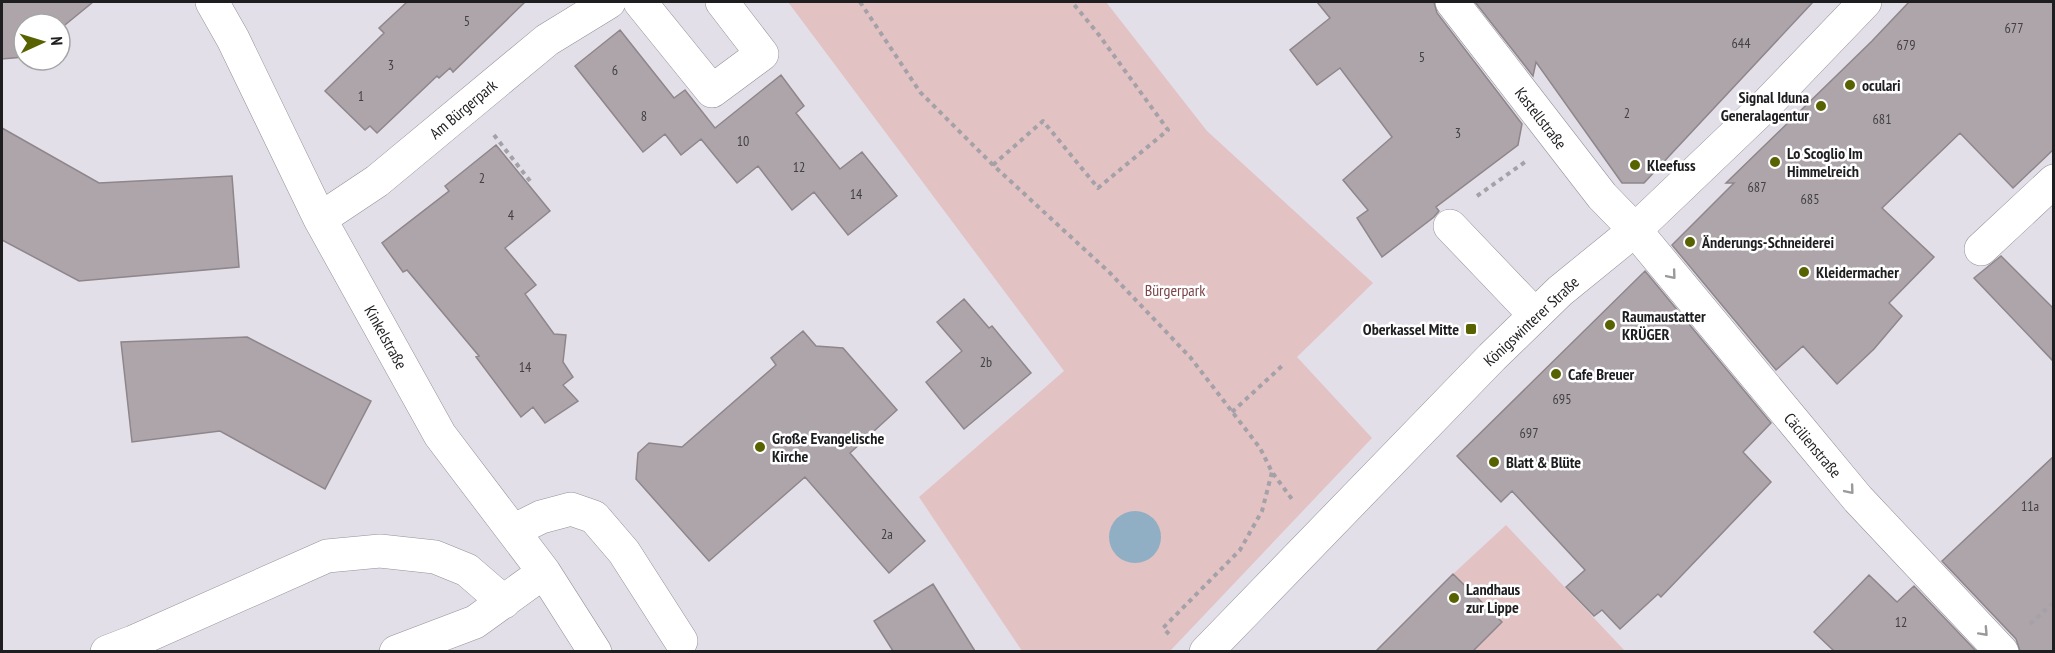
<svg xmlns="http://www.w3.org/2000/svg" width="2055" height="653" viewBox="0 0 2055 653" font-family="'PT Sans Narrow',sans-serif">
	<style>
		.green { fill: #e2c2c3 }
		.water { fill: #90afc4 }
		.building { fill: #ada5aa; stroke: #8e868b; stroke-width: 1.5 }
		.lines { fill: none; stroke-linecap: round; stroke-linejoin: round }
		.minor-casing { stroke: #959199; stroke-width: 34 }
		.major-casing { stroke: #959199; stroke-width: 34 }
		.path { stroke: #a4a1a8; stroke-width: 4; stroke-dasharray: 4.5 4.5; stroke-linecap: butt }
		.minor { stroke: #fff; stroke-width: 33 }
		.major { stroke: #fff; stroke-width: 33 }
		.oneway { stroke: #9a999b }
		.poi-dot { fill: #586200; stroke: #fff; stroke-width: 2 }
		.labels { text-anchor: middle; stroke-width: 5; stroke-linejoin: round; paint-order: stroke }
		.number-label { font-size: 14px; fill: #423f42 }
		.poi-label { font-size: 16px; font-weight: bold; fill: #1e1d20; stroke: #fff; text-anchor: start }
		.street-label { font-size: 16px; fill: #1e1d20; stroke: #fff }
		.park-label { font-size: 16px; fill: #7b4449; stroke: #fff }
	</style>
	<rect width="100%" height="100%" fill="#e3dfe8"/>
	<!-- green -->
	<path class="green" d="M788 2H1106L1207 131 1373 283 1297 357 1372 438 1170 651H1022L919 497 1064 371Z
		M1506 525 1625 651H1473L1502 622 1453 574Z"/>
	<!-- water -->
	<path class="water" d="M1109 537a26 26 0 1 1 52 0a26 26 0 1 1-52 0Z"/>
	<!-- building -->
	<path class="building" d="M2 2H93L60 29V24H24V57L2 59Z
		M407 2H525L453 72 450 68 439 78 437 76 377 133 370 126 365 130 325 91 384 33 379 28Z
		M1317 2H1434L1437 13 1522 124 1518 145 1436 207 1439 211 1434 217 1382 257 1357 218 1368 210 1343 180 1392 137 1340 68 1317 85 1290 50 1330 18Z
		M1475 2H1813L1644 183H1622L1536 62 1533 76Z
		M1909 2H2054V149L2013 188 1960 133 1882 208 1934 257 1889 303 1902 316 1874 349 1837 384 1803 346 1776 370 1672 245 1734 183H1726L1872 41Z
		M620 30 674 98 685 90 715 128 781 75 804 106 796 113 840 169 862 152 897 196 848 235 814 192 792 210 758 166 737 183 701 139 681 155 665 134 643 152 575 66Z
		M2 128 99 183 232 176 239 267 79 281 2 240Z
		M496 145 550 211 505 248 536 285 525 294 554 334 566 335 563 362 573 377 563 385 578 401 545 423 533 407 521 417 476 357 479 356 407 270 403 272 382 243 449 191 445 186Z
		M2001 256 2054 309V362L1974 278Z
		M1645 271 1771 423 1743 452 1771 482 1661 597 1658 594 1620 629 1602 610 1594 616 1566 587 1585 570 1512 491 1501 502 1457 456Z
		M964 299 989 328 992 326 1031 373 964 429 926 382 962 351 937 322Z
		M803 331 816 346 843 348 897 410 850 453 925 541 889 573 805 477 709 561 636 479 638 453 649 443 682 447 776 365 771 358Z
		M247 337 371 401 325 489 220 431 132 442 121 342Z
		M2054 456V651H2020L2016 639 1942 561Z
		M1453 574 1502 622 1473 651H1376Z
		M1869 575 1897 602 1914 586 1976 651H1834L1814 632Z
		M933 584 975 651H893L874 621Z"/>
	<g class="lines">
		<!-- minor casing -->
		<g class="minor-casing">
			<path id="minor" d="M212 2 233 39 320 219 440 435 544 572 595 652
				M640 2 712 91 762 54 722 2
				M1452 2 1602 196 1635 230 1858 499 2002 652
				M320 219 377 181 547 40 609 2
				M1450 226 1535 315
				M1981 249 2054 181
				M513 531 541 517 571 509 594 517 624 552 681 641
				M107 652 133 642 327 556 380 551 435 557 467 570 504 602
				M396 652 475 622 544 572"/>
		</g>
		<!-- major casing -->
		<g class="major-casing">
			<path id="major" d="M1206 652 1492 357 1560 291 1635 230 1677 190 1767 104 1865 2"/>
		</g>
		<!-- path -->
		<path class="path" d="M860 2 920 92 993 165 1110 273 1190 357 1260 448 1272 472 1294 502
			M494 135 530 181
			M993 165 1043 121 1098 188 1168 130 1099 35 1072 2
			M1477 196 1525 162
			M1232 412 1282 366
			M2030 624 2054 602
			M1169 634 1163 628 1240 550 1262 511 1272 472"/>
		<!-- minor -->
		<use href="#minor" class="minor"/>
		<!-- major -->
		<use href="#major" class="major"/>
	</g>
	<!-- one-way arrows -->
	<defs><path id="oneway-chevron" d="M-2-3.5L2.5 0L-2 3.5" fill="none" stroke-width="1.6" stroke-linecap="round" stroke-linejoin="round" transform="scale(1.5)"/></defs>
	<g class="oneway">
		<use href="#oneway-chevron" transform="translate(1672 275) rotate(50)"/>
		<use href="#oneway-chevron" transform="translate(1850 490) rotate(50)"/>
		<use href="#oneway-chevron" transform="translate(1984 632) rotate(47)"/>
	</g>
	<!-- markers -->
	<g class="poi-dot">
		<circle cx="1850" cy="85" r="6"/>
		<circle cx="1821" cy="106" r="6"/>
		<circle cx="1775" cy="162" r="6"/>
		<circle cx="1635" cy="165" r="6"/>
		<circle cx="1690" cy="242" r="6"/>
		<circle cx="1804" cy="272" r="6"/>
		<circle cx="1610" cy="325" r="6"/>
		<rect x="1465" y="323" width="12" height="12" rx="3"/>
		<circle cx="1556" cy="374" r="6"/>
		<circle cx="760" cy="447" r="6"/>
		<circle cx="1494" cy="462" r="6"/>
		<circle cx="1454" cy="598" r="6"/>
	</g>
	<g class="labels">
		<!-- number labels -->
		<g class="number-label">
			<text x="467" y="26">5</text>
			<text x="2014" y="33">677</text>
			<text x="1741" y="48">644</text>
			<text x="1906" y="50">679</text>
			<text x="1422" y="62">5</text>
			<text x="391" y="70">3</text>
			<text x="615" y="75">6</text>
			<text x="361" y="101">1</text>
			<text x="1627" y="118">2</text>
			<text x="644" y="121">8</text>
			<text x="1882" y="124">681</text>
			<text x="1458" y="138">3</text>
			<text x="743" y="146">10</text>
			<text x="799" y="172">12</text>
			<text x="482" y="183">2</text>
			<text x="1757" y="192">687</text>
			<text x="856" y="199">14</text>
			<text x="1810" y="204">685</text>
			<text x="511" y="220">4</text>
			<text x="986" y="367">2b</text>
			<text x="525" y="372">14</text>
			<text x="1562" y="404">695</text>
			<text x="1529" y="438">697</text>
			<text x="2030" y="511">11a</text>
			<text x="887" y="539">2a</text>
			<text x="1901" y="627">12</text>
		</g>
		<!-- poi labels -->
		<g class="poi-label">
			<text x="1862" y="91">oculari</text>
			<text x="1809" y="103" text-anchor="end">Signal Iduna<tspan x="1809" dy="18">Generalagentur</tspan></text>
			<text x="1787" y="159">Lo Scoglio Im<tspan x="1787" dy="18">Himmelreich</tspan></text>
			<text x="1647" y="171">Kleefuss</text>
			<text x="1702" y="248">Änderungs-Schneiderei</text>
			<text x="1816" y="278">Kleidermacher</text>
			<text x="1622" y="322">Raumaustatter<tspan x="1622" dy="18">KRÜGER</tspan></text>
			<text x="1459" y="335" text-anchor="end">Oberkassel Mitte</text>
			<text x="1568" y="380">Cafe Breuer</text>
			<text x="772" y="444">Große Evangelische<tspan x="772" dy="18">Kirche</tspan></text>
			<text x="1506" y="468">Blatt &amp; Blüte</text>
			<text x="1466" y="595">Landhaus<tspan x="1466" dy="18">zur Lippe</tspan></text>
		</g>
		<!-- street labels -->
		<g class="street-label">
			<text transform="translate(463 109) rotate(-40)" y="6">Am Bürgerpark</text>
			<text transform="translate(1541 118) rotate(52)" y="6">Kastellstraße</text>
			<text transform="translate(1531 321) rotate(-43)" y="6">Königswinterer Straße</text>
			<text transform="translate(386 337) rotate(61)" y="6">Kinkelstraße</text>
			<text transform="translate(1813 445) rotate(50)" y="6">Cäcilienstraße</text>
		</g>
		<!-- park labels -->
		<g class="park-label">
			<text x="1175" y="296">Bürgerpark</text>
		</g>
	</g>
	<!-- border -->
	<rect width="2055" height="653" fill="none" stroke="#1e1d20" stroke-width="6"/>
	<!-- north arrow -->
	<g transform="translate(42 42) rotate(86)"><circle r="28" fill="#ffffff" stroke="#a5a5a6" stroke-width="1.5"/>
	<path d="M0-4.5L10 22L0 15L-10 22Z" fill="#586200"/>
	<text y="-9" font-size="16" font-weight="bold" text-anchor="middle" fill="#1e1d20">N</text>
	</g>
</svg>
